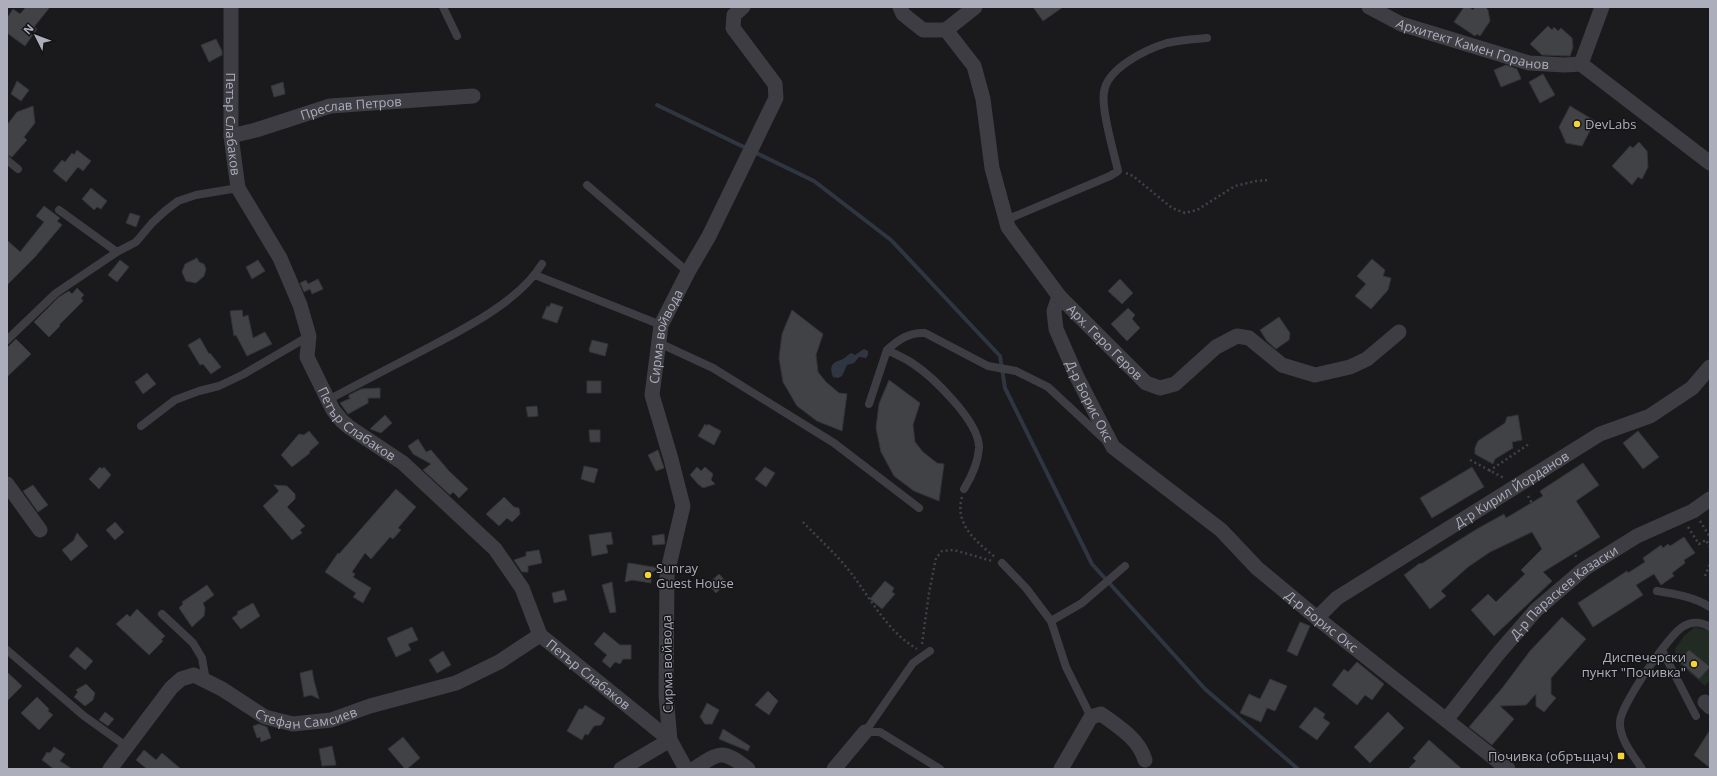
<svg xmlns="http://www.w3.org/2000/svg" width="1717" height="776" viewBox="0 0 1717 776" font-family="'Open Sans',sans-serif">
	<style>
		.green { fill: #212b24 }
		.water { fill: #2f3641 }
		.lines { fill: none; stroke-linecap: round; stroke-linejoin: round }
		.stream { stroke: #2f3641; stroke-width: 4 }
		.building { fill: #414246; stroke: #343438 }
		.path { stroke: #414248; stroke-width: 2.5; stroke-dasharray: 2 3; stroke-linecap: butt }
		.service { stroke: #3d3d43; stroke-width: 8 }
		.minor { stroke: #3d3d43; stroke-width: 15 }
		.poi-dot { fill: #f5d439; stroke: #151517; stroke-width: 1.5 }
		.labels { text-anchor: middle; stroke-width: 3; stroke-linejoin: round; paint-order: stroke }
		.street-label { font-size: 13px; fill: #acaebc; stroke: #151517 }
		.poi-label { font-size: 13px; fill: #acaebc; stroke: #151517; text-anchor: start }
	</style>
	<rect width="100%" height="100%" fill="#1a1a1c"/>
	<!-- green -->
	<path class="green" d="M1695 627 1710 631V680L1705 686 1676 661 1675 649 1684 636Z"/>
	<!-- water -->
	<path class="water" d="M864 349 868 351V355L866 358 859 357 854 363 847 365 842 376 838 378 833 377C829 365 832 363 843 359 846 357 848 355 851 353L855 355Z"/>
	<g class="lines">
		<!-- stream -->
		<path class="stream" d="M657 105 814 181 891 240 1000 356 1005 388 1092 564 1205 689 1298 769"/>
	</g>
	<!-- building -->
	<path class="building" d="M26 7H50L34 27 37 29 25 46 7 33V18L13 9 20 14Z
		M1033 7H1063L1043 21Z
		M1464 7H1469L1473 10 1475 7H1485L1488 10 1490 21 1480 36 1477 34 1475 36 1454 22Z
		M1548 26 1552 30 1554 27 1558 31 1561 28 1572 38 1573 47 1570 56 1542 55 1530 44Z
		M216 39 222 51V55L209 62 201 45Z
		M1506 65 1517 69 1521 79 1501 87 1494 70Z
		M1543 74 1555 95 1540 103 1529 82Z
		M17 81 29 90 21 101 11 94Z
		M283 82 285 94 274 97 271 86Z
		M33 106 35 123 24 137 27 140 12 157 7 155V125L17 112Z
		M1570 106 1595 121 1582 146 1566 143 1559 127Z
		M1639 142 1647 151 1648 167 1642 179 1638 177 1632 185 1612 166 1630 146 1633 148Z
		M77 150 91 161 83 171 78 167 66 182 53 171 62 160 65 162 72 153 74 155Z
		M91 188 107 201 101 209 97 207 94 210 82 199Z
		M44 206 60 218 57 221 62 225 35 257 7 285V240L20 252 44 222 36 216Z
		M130 213 140 216 136 227 126 223Z
		M197 258 199 262 204 264 206 269 204 276 196 283 186 281 182 272 185 264Z
		M1372 259 1385 270 1383 276 1391 278 1388 290 1371 309 1355 296 1366 284 1357 276Z
		M120 260 129 267 117 282 108 275Z
		M258 260 265 271 252 279 246 267Z
		M318 279 323 289 312 294 310 289 304 292 300 283 306 280 308 284Z
		M1120 279 1133 293 1122 304 1108 291Z
		M77 288 84 295 81 298 83 301 59 325 60 326 49 337 34 322 59 297 69 291 72 294Z
		M551 303 563 307 557 323 542 318 547 306 549 307Z
		M1128 308 1135 315 1132 319 1140 328 1127 341 1111 324Z
		M242 310 243 317 248 315 253 338 265 332 272 344 247 356 236 335 234 336 230 311Z
		M792 310 823 334 816 355 818 372 826 382 839 393 847 394 842 431 817 421 797 406 783 382 779 358 782 334Z
		M1279 317 1290 333 1289 340 1276 349 1267 341 1260 330Z
		M200 338 209 354 210 353 221 367 211 374 203 364 200 365 188 345Z
		M16 339 31 354 7 377V348Z
		M592 340 608 344 605 356 590 352 589 350Z
		M147 373 156 384 143 394 135 382Z
		M889 380 920 403 913 425 915 442 923 452 937 463 944 464 939 501 914 491 894 476 881 452 876 428 879 404Z
		M587 381H601V393H587Z
		M380 388V398H368V403L348 414 340 403 351 398H349V395L361 389Z
		M537 406 538 416 528 417 526 407Z
		M385 415 392 423 381 433 370 429Z
		M1518 415 1522 440 1512 442 1513 448 1495 459 1493 464 1475 454V448L1478 441 1505 423 1507 417Z
		M705 424 707 426 708 424 721 431 714 445 698 436Z
		M589 430H600V442H590Z
		M309 431 319 443 309 452 310 453 292 467 281 455 299 434 304 435Z
		M1638 431 1659 457 1643 469 1623 443Z
		M418 439 426 452 431 450 449 471 468 489 459 498 453 492 450 495 423 470 431 464 413 454 408 446Z
		M658 450 664 468 656 471 648 455Z
		M1583 463 1599 485 1576 501 1600 537 1543 572 1552 581 1494 636 1471 610 1488 594 1496 602 1525 574 1521 570 1542 549 1532 532 1490 552 1468 567 1441 591 1446 596 1430 609 1404 575 1420 563 1421 564 1477 529 1504 514 1506 518 1543 496 1540 491Z
		M584 466 598 469 594 483 581 479Z
		M100 467 102 469 104 467 111 475 99 489 89 479Z
		M697 467 701 471 705 467 713 474 711 480 715 484 703 488 698 484 690 475Z
		M765 467 775 473 766 487 755 479Z
		M1472 467 1484 487 1432 518 1420 498Z
		M33 485 48 505 38 512 23 491Z
		M274 485 287 486 295 494V499L287 507 305 526 300 530 302 533 292 540 263 506 279 491Z
		M396 489 416 507 398 528 401 530 393 539 390 537 371 559 365 553 352 572 355 574 353 577 371 588 363 603 353 597 356 593 325 572 338 553 339 554Z
		M504 497 514 507 519 508 520 514 512 522 507 518 499 526 486 514Z
		M115 522 124 532 115 540 106 530Z
		M611 532 613 544 606 545 608 553 592 556 589 535Z
		M77 533 88 546 71 561 62 550 74 540Z
		M664 534 665 544 653 545 652 536Z
		M1684 537 1695 553 1684 560 1685 563 1672 573 1674 576 1661 585 1654 574 1636 585 1643 595 1593 627 1578 603 1627 571 1628 573 1645 562 1643 558 1661 545 1663 548 1668 544 1670 546Z
		M539 550 542 563 528 566V572H522L514 560 526 556V552Z
		M628 563 635 564 659 568 651 573V583L632 580 625 582Z
		M719 574 727 583 716 593 708 584Z
		M885 581 894 588 892 592 895 594 882 609 870 599Z
		M612 582 616 612 610 613 602 585Z
		M207 585 214 595 203 603 205 608 204 616 192 627 179 608 183 604 182 602Z
		M564 590 567 600 554 603 552 593Z
		M253 603 260 616 241 629 232 618 238 614 237 612Z
		M137 609 165 636 161 640 163 641 149 655 116 624 127 614 130 617Z
		M1562 617 1586 639 1551 678V694L1556 698 1544 712 1536 706V694L1526 705 1500 706 1514 719 1492 745 1469 727 1503 687 1530 651Z
		M1300 622 1310 626 1297 656 1287 651Z
		M412 627 418 640 408 644 411 650 396 657 387 638Z
		M604 632 620 645H631V659H623L620 664 615 662 610 668 602 661 607 655 594 644Z
		M77 647 93 661 85 670 69 656Z
		M1689 650 1710 667 1699 679 1679 661Z
		M443 651 451 665 437 673 429 660Z
		M1357 662 1384 684 1372 700 1365 695 1357 705 1332 685 1344 669 1348 672Z
		M312 670 314 681 319 699 311 695 304 697 300 673Z
		M7 672 22 686 7 701Z
		M1270 679 1287 686 1275 711 1267 708 1261 722 1240 713 1249 694 1260 699Z
		M86 684 95 693 93 700 85 706 74 697 78 692 76 690Z
		M768 691 778 701 769 715 755 705Z
		M37 697 49 709 48 711 53 715 39 730 21 713Z
		M707 703 719 710 712 724H705L700 717Z
		M585 705 605 718 601 725 594 726 588 735 585 734 582 740 567 731 579 709H583Z
		M1315 707 1325 714 1323 718 1330 723 1317 740 1299 727Z
		M105 712 114 719 108 726 99 720Z
		M1388 712 1404 728 1370 763 1354 747Z
		M259 724 267 727 271 738 261 742 260 737 257 738 253 726Z
		M723 729 750 746 748 751 719 739Z
		M1710 730V768L1694 755Z
		M403 737 420 758 407 769H405L388 749Z
		M1429 740 1462 769H1408L1416 761 1413 758Z
		M332 746 336 765 322 766 319 749Z
		M54 747 65 754 60 761 72 769H54L42 760 47 752 50 753Z
		M144 750 156 760 162 753 181 769H147L136 760Z"/>
	<g class="lines">
		<!-- path -->
		<path class="path" d="M1126 173 1133 176 1172 208 1185 213 1197 210 1235 186 1256 181 1270 180
			M1470 460 1504 478
			M1489 471 1529 444
			M1528 496 1532 503
			M962 497C954 525 977 542 996 558
			M1700 521 1710 537
			M803 522C817 537 834 552 847 568 870 596 885 630 917 649
			M1550 522 1553 520 1577 558
			M1688 527 1699 544 1706 540 1710 547
			M1533 533 1550 522 1540 505
			M1705 576 1710 564
			M922 644 929 593 936 558 942 551 954 550 992 561"/>
		<!-- service -->
		<path class="service" d="M443 7 457 36
			M7 160 18 169
			M587 185 688 272
			M59 210 117 252
			M1006 220 1110 176 1118 171C1114 152 1101 110 1104 92 1107 68 1147 49 1167 43 1179 40 1194 39 1207 38
			M535 275 661 325
			M7 340 56 293 117 252 136 242 152 223 165 211 178 201 196 195 238 188
			M659 343 713 368 834 443 919 508
			M887 350C898 340 909 332 925 333L988 366 1016 371 1048 387 1105 440
			M328 400C358 384 389 368 420 352 460 331 518 303 542 264
			M869 404 887 350C895 354 904 358 912 363 932 376 980 422 979 448 978 463 972 476 964 489
			M141 426 175 400 199 391 219 386 244 374 309 336
			M1002 563 1026 588 1051 621 1066 667 1091 717
			M1657 591C1676 594 1694 597 1710 607
			M162 614 193 643 202 658 206 681
			M1051 621 1082 603 1125 566
			M7 650 84 716 126 746
			M1662 650 1696 716
			M865 732 913 663 930 651
			M865 732H880L940 769
			M1642 769C1634 756 1619 739 1620 722 1620 706 1670 633 1684 626 1692 621 1702 622 1710 627"/>
		<!-- minor -->
		<g class="minor">
			<path id="s1" d="M231 7V136L238 188 280 258 300 305 309 336 307 357 333 410 342 421 349 427 403 463 495 549 522 588 540 635 670 740 621 769"/>
			<path id="s2" d="M900 7 903 14 923 30H946L974 66 983 99 992 168 1008 227 1059 296 1054 311 1056 329 1077 377 1113 447 1221 530 1257 568 1317 618 1508 769"/>
			<path id="s3" d="M1369 7 1401 24 1529 63 1565 65 1581 64"/>
			<path d="M946 30 975 7"/>
			<path d="M1581 64 1710 163"/>
			<path d="M1581 64 1602 7"/>
			<path id="s4" d="M231 136 256 130 330 106 473 96"/>
			<path id="s5" d="M1059 296 1146 383 1160 388 1175 384 1216 347 1237 336 1249 338 1282 365 1315 375 1350 367 1367 359 1399 332"/>
			<path d="M7 484 40 530"/>
			<path id="s6" d="M1317 618 1337 598 1600 434 1650 416 1692 388 1710 367"/>
			<path d="M1705 702 1710 707"/>
			<path id="s7" d="M1446 720 1497 655 1536 610 1584 569 1637 536 1693 511 1710 499"/>
			<path id="s8" d="M110 769 171 688 181 679 194 675 222 689 265 717 293 724 331 720 370 706 456 683 499 662 540 635"/>
			<path id="s9" d="M686 769 670 740 666 695 667 574 683 506 671 459 652 395 661 325 688 272 709 236 776 98 775 84 733 28 734 15 743 7"/>
			<path d="M694 769C720 751 723 750 748 769"/>
			<path d="M834 769 865 732"/>
			<path d="M1061 769 1091 717 1101 714C1119 727 1139 739 1145 760"/>
		</g>
	</g>
	<!-- markers -->
	<g class="poi-dot">
		<circle cx="1577" cy="124" r="4"/>
		<circle cx="648" cy="575" r="4"/>
		<circle cx="1694" cy="664" r="4"/>
		<rect x="1617" y="752" width="8" height="8" rx="2"/>
	</g>
	<g class="labels">
		<!-- street labels -->
		<g class="street-label">
			<text dy="5" stroke="none"><textPath href="#s3" startOffset="111">Архитект Камен Горанов</textPath></text>
			<text dy="5" stroke="none"><textPath href="#s4" startOffset="124">Преслав Петров</textPath></text>
			<text dy="5" stroke="none"><textPath href="#s1" startOffset="117">Петър Слабаков</textPath></text>
			<text dy="5" stroke="none"><textPath href="#s9" startOffset="445">Сирма войвода</textPath></text>
			<text dy="5" stroke="none"><textPath href="#s5" startOffset="65">Арх. Геро Геров</textPath></text>
			<text dy="5" stroke="none"><textPath href="#s2" startOffset="466">Д-р Борис Окс</textPath></text>
			<text dy="5" stroke="none"><textPath href="#s1" startOffset="453">Петър Слабаков</textPath></text>
			<text dy="5" stroke="none"><textPath href="#s6" startOffset="234">Д-р Кирил Йорданов</textPath></text>
			<text dy="5" stroke="none"><textPath href="#s7" startOffset="175">Д-р Параскев Казаски</textPath></text>
			<text dy="5" stroke="none"><textPath href="#s2" startOffset="790">Д-р Борис Окс</textPath></text>
			<text transform="translate(667 664) rotate(-91)" y="5">Сирма войвода</text>
			<text dy="5" stroke="none"><textPath href="#s1" startOffset="801">Петър Слабаков</textPath></text>
			<text dy="5" stroke="none"><textPath href="#s8" startOffset="253">Стефан Самсиев</textPath></text>
		</g>
		<!-- poi labels -->
		<g class="poi-label">
			<text x="1585" y="129">DevLabs</text>
			<text x="656" y="573">Sunray<tspan x="656" dy="15">Guest House</tspan></text>
			<text x="1686" y="662" text-anchor="end">Диспечерски<tspan x="1686" dy="15">пункт "Почивка"</tspan></text>
			<text x="1613" y="761" text-anchor="end">Почивка (обръщач)</text>
		</g>
	</g>
	<!-- border -->
	<rect width="1717" height="776" fill="none" stroke="#acaebc" stroke-width="16"/>
	<!-- north arrow -->
	<g transform="translate(36 36) rotate(312)" stroke="#151517" stroke-width="3" paint-order="stroke">
	<path d="M0-3L7 15L0 10L-7 15Z" fill="#acaebc"/>
	<text y="-6" font-size="11" font-weight="bold" text-anchor="middle" fill="#acaebc">N</text>
	</g>
</svg>
